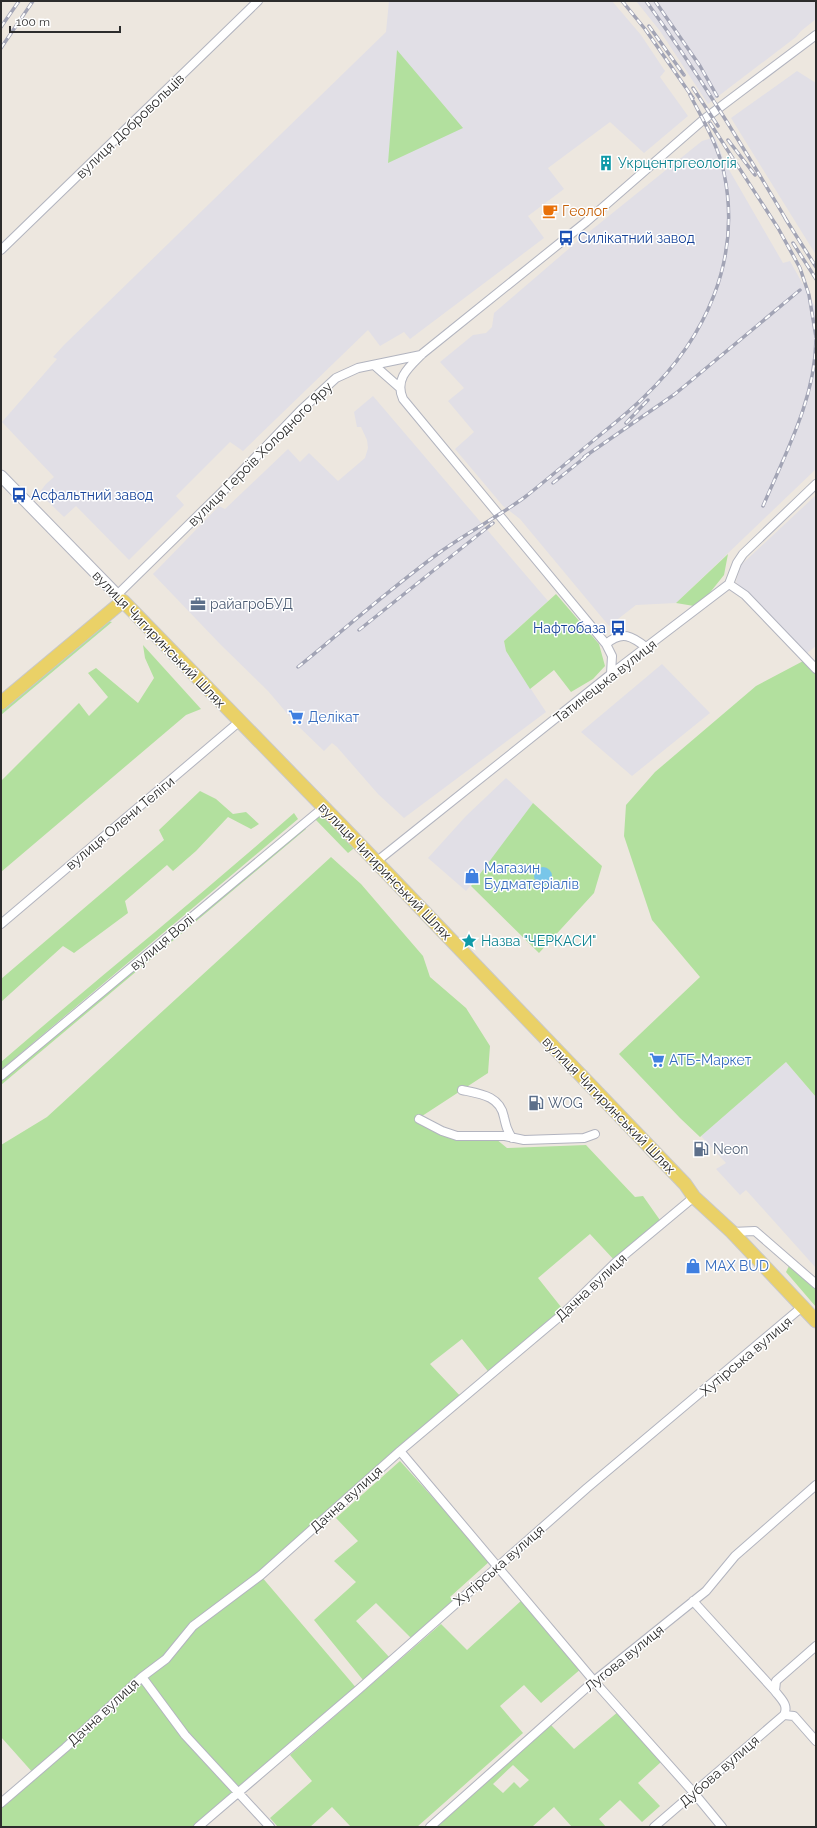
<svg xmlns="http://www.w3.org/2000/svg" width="817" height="1828" viewBox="0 0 817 1828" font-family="Raleway,sans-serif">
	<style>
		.industrial { fill: #e1dfe6 }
		.green { fill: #b2e09e; fill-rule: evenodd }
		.water { fill: #78c6e9 }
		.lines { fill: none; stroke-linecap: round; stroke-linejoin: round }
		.street-casing { stroke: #b2b4bf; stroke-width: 10 }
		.secondary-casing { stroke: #b2b4bf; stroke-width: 13 }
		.primary-casing { stroke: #c8c8c8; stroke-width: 15 }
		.street { stroke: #fff; stroke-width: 8 }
		.secondary { stroke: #fff; stroke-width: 11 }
		.primary { stroke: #ead167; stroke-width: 13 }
		.rail-casing { stroke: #a2a4b5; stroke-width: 3.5 }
		.rail { stroke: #fff; stroke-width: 2; stroke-dasharray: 6; stroke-linecap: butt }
		.labels { text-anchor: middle; stroke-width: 3; stroke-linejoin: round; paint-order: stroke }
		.street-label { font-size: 14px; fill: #2c2c2c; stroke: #fff }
		.culture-label { font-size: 14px; fill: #0d838f; stroke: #fff; text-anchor: start }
		.food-label { font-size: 14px; fill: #c56008; stroke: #fff; text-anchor: start }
		.transit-label { font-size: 14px; fill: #164399; stroke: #fff; text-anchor: start }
		.service-label { font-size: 14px; fill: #4e5e75; stroke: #fff; text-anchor: start }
		.shop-label { font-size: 14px; fill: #366cbe; stroke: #fff; text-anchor: start }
	</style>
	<rect width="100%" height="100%" fill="#ede7df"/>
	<!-- industrial -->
	<path class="industrial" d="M389 1H612L641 35 665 71 660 77 688 116 644 153 610 122 548 168 564 189 528 216 544 238 410 339 404 332 380 346 368 330 243 451 230 442 176 496 184 505 129 560 76 506 64 517 39 493 46 484 54 477 2 422 57 359 53 357 64 345 386 32Z
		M636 1H816V19L801 31 796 37 708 104 660 31Z
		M797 71 816 83V255L731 118Z
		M715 137 724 161 783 263 790 261 816 308V469L676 603 636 605 609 626 520 519 503 506 455 449 474 432 448 401 464 388 440 362 473 335 486 333 492 327 494 313 579 240 702 141Z
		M373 396 548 601 504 641 506 651 546 712 404 818 378 794 337 747 332 743 324 751 297 725 268 691 220 644 153 574 219 506 225 509 288 449 300 462 309 453 338 481 365 458 368 448 367 440 361 427H357L354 412Z
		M816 495V646L806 654 736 582 741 565Z
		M662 664 710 713 632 776 581 732Z
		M506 778 533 803 492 859 466 891 428 858 466 816Z
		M786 1062 816 1097V1268L746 1190 740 1195 716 1169 726 1163 701 1136Z"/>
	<!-- green -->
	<path class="green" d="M397 50 463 128 388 163Z
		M728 554 724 575 704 600 694 606 676 603Z
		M556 594 599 644 605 666 593 679 571 692 554 670 530 689 506 651 504 641Z
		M107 621 112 622 1 715V709Z
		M143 645 201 709 186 715 1 872V781L79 703 89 716 108 697 88 673 96 668 138 703 154 678 145 658Z
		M807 659 816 669V1097L786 1062 700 1137 680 1118 619 1054 700 977 652 920 624 836 626 805 655 772 756 686Z
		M200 791 216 799 233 814 246 812 259 824 251 829 228 817 196 851 173 871 167 865 125 901 128 913 74 953 63 946 1 1002V979L164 840 159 830Z
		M533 803 602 866 594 893 539 953 471 886Z
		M324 811 357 846 348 853 315 819Z
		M294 813 298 819 1 1070V1062C98 978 198 898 294 813Z
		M304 826 306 829 1 1085V1079Z
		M331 857 361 884 423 956 430 977 466 1008 490 1046 488 1073 416 1120 444 1136 482 1140 496 1139 507 1148 586 1145 635 1197 643 1196 662 1223 616 1262 590 1234 538 1278 565 1312 491 1375 462 1339 430 1364 463 1399 261 1576 358 1690 198 1827H1V1803L34 1774 1 1737V1145L47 1117Z
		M790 1264 816 1285V1307L786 1272Z
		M400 1461 490 1561 450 1597 454 1603 412 1639 376 1603 356 1621 390 1658 363 1680 314 1620 356 1582 334 1561 358 1541 336 1518Z
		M522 1600 582 1668 541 1703 524 1685 500 1706 523 1733 417 1827H351L332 1807 310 1827H278L270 1818 312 1781 290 1755 441 1624 467 1650Z
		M619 1711 661 1762 638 1783 660 1806 642 1822 620 1800 599 1819 606 1827H572L554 1807 533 1826V1827H436L551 1725 574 1749ZM513 1765 529 1780 520 1788 514 1782 503 1793 493 1784Z"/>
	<!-- water -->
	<path class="water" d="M534 876a9 9 0 1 1 18 0a9 9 0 1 1-18 0Z"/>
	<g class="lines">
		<!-- street casing -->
		<g class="street-casing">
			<path id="street" d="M1 250 258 1
				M374 365 399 387
				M729 584 745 595 816 669
				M117 595 225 489 301 410 336 378 358 368 421 355
				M606 644C622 630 632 636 647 648
				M611 674 612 656 606 644 403 399C394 379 409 367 422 354L586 222 703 120 816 35
				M376 862 611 674 729 584 737 563 743 554 816 484
				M1 924 240 721
				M1 1076 324 807
				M462 1090C481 1094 500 1096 504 1117 506 1126 507 1130 512 1138
				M419 1119 442 1131 457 1136H505L524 1140 584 1138 595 1134
				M732 1232 755 1231 816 1284
				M400 1451 594 1681 694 1793 722 1827
				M142 1677 185 1735 270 1827
				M775 1691 776 1681 816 1646
				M784 1715 794 1716 816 1741
				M1 1803 65 1748 142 1677 166 1659 193 1626 261 1575 400 1451 565 1312 616 1262 694 1197
				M198 1827 358 1690 587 1488 802 1307
				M430 1827 594 1681 706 1591 735 1556 816 1485
				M654 1827 784 1715C789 1705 781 1699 775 1691L693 1601"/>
		</g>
		<!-- secondary casing -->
		<g class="secondary-casing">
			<path id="secondary" d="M1 476 123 601"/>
		</g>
		<!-- primary casing -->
		<g class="primary-casing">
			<path id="primary" d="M1 703 123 601 341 825 685 1184 694 1197 732 1232 816 1321"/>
		</g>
		<!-- street -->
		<use href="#street" class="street"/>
		<!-- secondary -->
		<use href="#secondary" class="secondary"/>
		<!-- primary -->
		<use href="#primary" class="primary"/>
		<!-- rail casing -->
		<g class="rail-casing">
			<path id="rail" d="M622 1 645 29 693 98
				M646 1C698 73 742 145 787 221
				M655 1 700 66 717 96
				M649 26 684 75
				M1 27 19 1
				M1 48 33 1
				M693 88 718 126
				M710 123 778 228 800 268 809 295 816 337
				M728 140 755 175
				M785 218 816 267
				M793 243 816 279
				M626 423 648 400
				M584 457 675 394 800 290
				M553 483 589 454
				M763 506C786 452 815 399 816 340
				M359 630 493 523
				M298 667C346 628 393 586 443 550 470 531 499 516 525 497 548 479 571 459 594 440 611 426 629 412 644 397 706 338 742 259 724 173 718 145 703 120 690 95"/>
		</g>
		<!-- rail -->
		<use href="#rail" class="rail"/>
	</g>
	<!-- icons -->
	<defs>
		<g id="building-bare" transform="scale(1.2)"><path d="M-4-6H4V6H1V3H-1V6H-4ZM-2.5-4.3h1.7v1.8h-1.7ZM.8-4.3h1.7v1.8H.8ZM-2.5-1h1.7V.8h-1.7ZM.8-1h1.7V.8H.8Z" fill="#0f9aa8" stroke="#fff" stroke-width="2.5" paint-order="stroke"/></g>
		<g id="cafe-bare" transform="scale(1.2)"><path d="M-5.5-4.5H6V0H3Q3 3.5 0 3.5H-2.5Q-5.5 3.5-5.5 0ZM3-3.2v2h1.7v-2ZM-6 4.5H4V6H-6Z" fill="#e8710a" stroke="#fff" stroke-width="2.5" paint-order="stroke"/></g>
		<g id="bus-bare" transform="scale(1.2)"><path d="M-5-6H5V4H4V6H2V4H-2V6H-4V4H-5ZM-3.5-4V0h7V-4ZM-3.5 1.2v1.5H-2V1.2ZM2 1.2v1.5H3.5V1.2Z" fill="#1a4fb4" stroke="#fff" stroke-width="2.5" paint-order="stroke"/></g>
		<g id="office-bare" transform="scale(1.2)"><path d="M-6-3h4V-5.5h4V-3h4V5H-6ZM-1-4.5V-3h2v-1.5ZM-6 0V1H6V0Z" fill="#5c6f8a" stroke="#fff" stroke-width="2.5" paint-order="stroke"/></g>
		<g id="supermarket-bare" transform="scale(1.2)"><path d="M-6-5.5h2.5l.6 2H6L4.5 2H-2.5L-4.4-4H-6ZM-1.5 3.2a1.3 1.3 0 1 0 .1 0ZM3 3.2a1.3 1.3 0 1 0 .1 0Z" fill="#3f7fe0" stroke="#fff" stroke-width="2.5" paint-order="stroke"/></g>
		<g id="shop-bare" transform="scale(1.2)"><path d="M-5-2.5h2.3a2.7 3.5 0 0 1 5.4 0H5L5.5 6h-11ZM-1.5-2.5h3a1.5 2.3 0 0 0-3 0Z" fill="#3f7fe0" stroke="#fff" stroke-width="2.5" paint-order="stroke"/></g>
		<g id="sight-bare" transform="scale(1.2)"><path d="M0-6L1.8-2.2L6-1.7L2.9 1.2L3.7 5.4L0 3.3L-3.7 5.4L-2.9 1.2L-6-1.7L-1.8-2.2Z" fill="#0f9aa8" stroke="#fff" stroke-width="2.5" paint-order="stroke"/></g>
		<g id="fuel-bare" transform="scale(1.2)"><path d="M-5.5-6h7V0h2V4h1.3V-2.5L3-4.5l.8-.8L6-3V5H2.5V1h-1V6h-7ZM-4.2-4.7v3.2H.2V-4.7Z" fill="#5c6f8a" stroke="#fff" stroke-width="2.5" paint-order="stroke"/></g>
	</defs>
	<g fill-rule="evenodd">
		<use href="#building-bare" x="606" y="163"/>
		<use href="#cafe-bare" x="550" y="211"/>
		<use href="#bus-bare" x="566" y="238"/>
		<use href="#bus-bare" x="19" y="495"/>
		<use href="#office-bare" x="198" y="604"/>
		<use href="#bus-bare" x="618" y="628"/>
		<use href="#supermarket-bare" x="296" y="717"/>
		<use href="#shop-bare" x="472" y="876"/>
		<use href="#sight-bare" x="469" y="941"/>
		<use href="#supermarket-bare" x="657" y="1060"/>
		<use href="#fuel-bare" x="536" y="1103"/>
		<use href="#fuel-bare" x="701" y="1149"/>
		<use href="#shop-bare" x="693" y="1266"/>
	</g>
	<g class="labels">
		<!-- street labels -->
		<g class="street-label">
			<text transform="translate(130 126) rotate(-44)" y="5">вулиця Добровольців</text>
			<text transform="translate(260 454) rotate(-45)" y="5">вулиця Героїв Холодного Яру</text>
			<text transform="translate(159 639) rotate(46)" y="5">вулиця Чигиринський Шлях</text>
			<text transform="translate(605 681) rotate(-38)" y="5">Татинецька вулиця</text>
			<text transform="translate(120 823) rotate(-40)" y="5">вулиця Олени Теліги</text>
			<text transform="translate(385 871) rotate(46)" y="5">вулиця Чигиринський Шлях</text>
			<text transform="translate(162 942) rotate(-40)" y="5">вулиця Волі</text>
			<text transform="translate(609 1105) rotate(46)" y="5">вулиця Чигиринський Шлях</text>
			<text transform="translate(591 1287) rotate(-43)" y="5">Дачна вулиця</text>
			<text transform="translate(746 1356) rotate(-40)" y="5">Хутірська вулиця</text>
			<text transform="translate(346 1499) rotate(-42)" y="5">Дачна вулиця</text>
			<text transform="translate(499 1565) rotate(-41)" y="5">Хутірська вулиця</text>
			<text transform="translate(624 1658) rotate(-39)" y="5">Лугова вулиця</text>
			<text transform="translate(103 1712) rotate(-43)" y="5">Дачна вулиця</text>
			<text transform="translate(719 1771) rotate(-41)" y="5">Дубова вулиця</text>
		</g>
		<!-- culture labels -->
		<g class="culture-label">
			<text x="618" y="168">Укрцентргеологія</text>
			<text x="481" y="946">Назва "ЧЕРКАСИ"</text>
		</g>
		<!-- food labels -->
		<g class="food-label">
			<text x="562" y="216">Геолог</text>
		</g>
		<!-- transit labels -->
		<g class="transit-label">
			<text x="578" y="243">Силікатний завод</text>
			<text x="31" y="500">Асфальтний завод</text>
			<text x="606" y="633" text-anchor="end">Нафтобаза</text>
		</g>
		<!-- service labels -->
		<g class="service-label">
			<text x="210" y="609">райагроБУД</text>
			<text x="548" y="1108">WOG</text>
			<text x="713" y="1154">Neon</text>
		</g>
		<!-- shop labels -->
		<g class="shop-label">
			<text x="308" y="722">Делікат</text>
			<text x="484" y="873">Магазин<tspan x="484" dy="16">Будматеріалів</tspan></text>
			<text x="669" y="1065">АТБ-Маркет</text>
			<text x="705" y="1271">MAX BUD</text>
		</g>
	</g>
	<!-- border -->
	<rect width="817" height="1828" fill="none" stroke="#2c2c2c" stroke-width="4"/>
	<!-- scale -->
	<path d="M10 26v6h110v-6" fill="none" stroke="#2c2c2c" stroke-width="2"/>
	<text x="16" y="26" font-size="12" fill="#2c2c2c" stroke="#ffffff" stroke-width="3" paint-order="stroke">100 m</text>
</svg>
